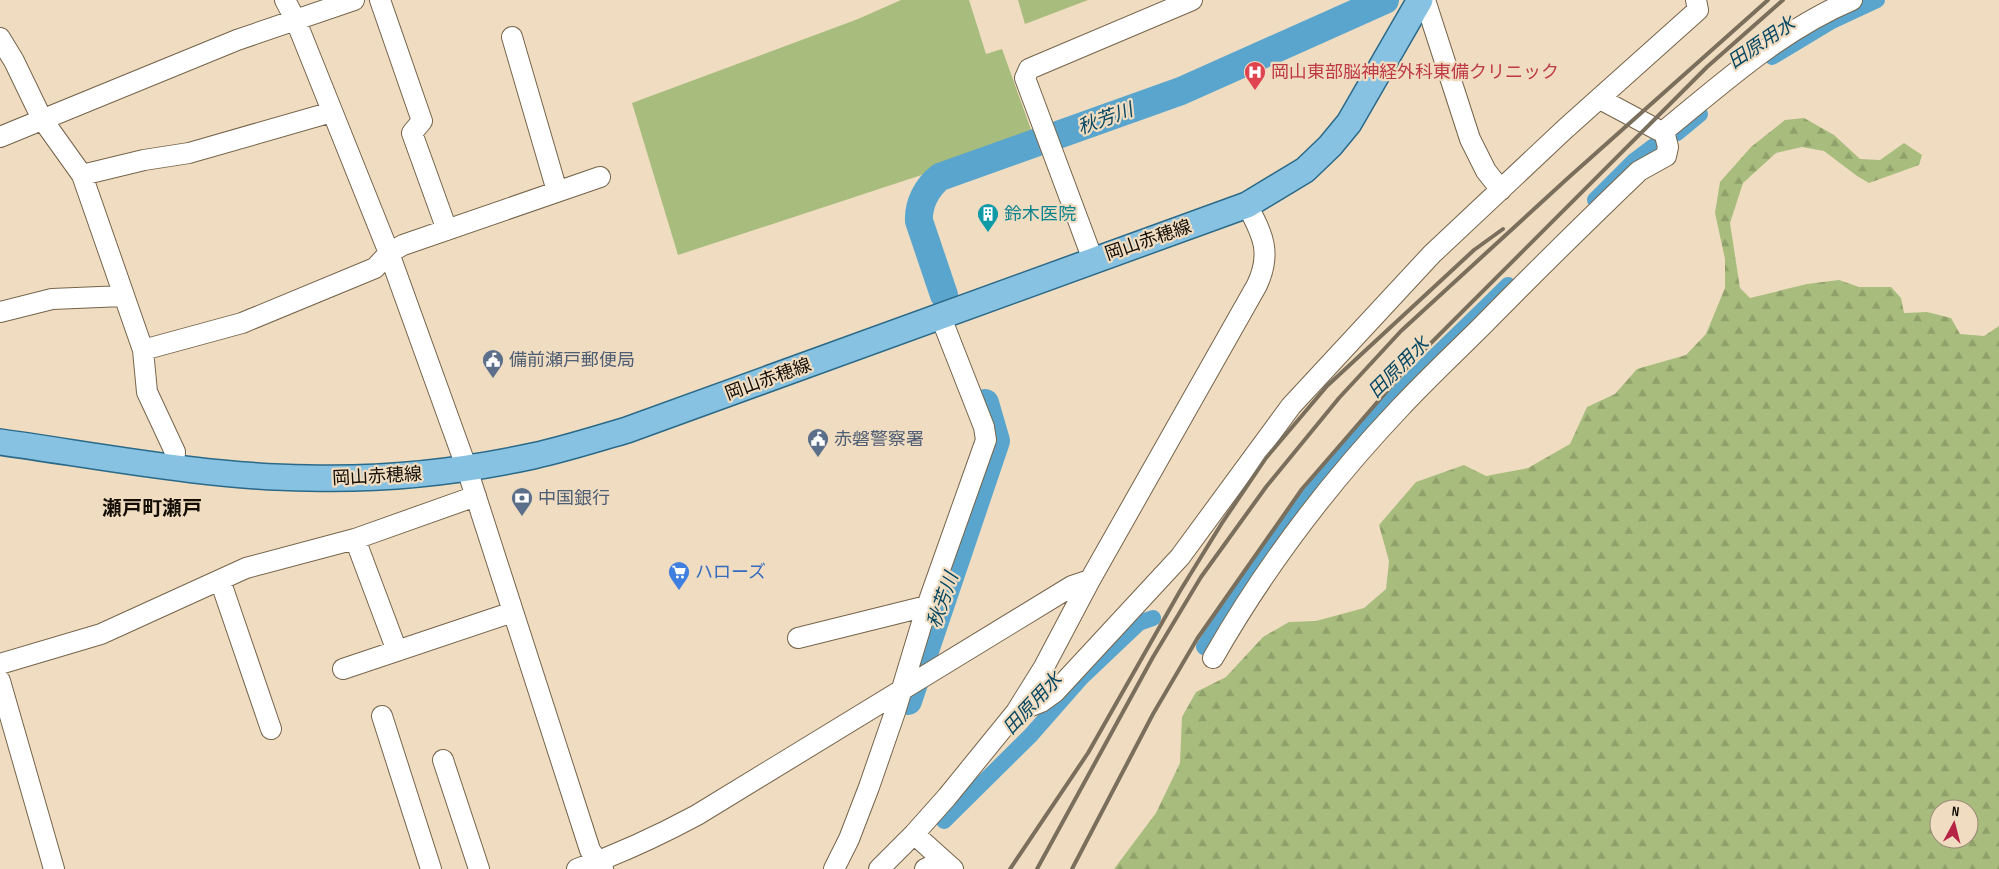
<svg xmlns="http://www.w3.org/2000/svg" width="1999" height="869" viewBox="0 0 1999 869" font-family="'Sofia Sans Condensed','Noto Sans JP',sans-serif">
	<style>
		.forest { fill: url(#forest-firs); fill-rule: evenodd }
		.pitch { fill: #a7bc7d }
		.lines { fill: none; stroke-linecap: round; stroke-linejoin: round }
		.canal { stroke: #59a5cd; stroke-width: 16 }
		.river { stroke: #59a5cd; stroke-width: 28 }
		.minor-casing { stroke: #75644b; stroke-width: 22 }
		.major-casing { stroke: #2b6988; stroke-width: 28 }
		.minor { stroke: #fff; stroke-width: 20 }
		.major { stroke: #88c2e2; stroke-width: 25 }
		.rail { stroke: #7a6e5c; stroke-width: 4 }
		.labels { text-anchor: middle; stroke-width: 4.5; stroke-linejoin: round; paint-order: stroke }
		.health-label { font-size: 18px; fill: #be3a42; stroke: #f0ddc1; text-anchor: start }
		.culture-label { font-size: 18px; fill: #0d838f; stroke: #f0ddc1; text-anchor: start }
		.street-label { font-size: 18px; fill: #130d04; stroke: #f0ddc1 }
		.service-label { font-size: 18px; fill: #4e5e75; stroke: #f0ddc1; text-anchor: start }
		.shop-label { font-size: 18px; fill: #366cbe; stroke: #f0ddc1; text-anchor: start }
		.water-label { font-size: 19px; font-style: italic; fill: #064763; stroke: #f0ddc1 }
		.quarter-label { font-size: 20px; font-weight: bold; fill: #130d04; stroke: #f0ddc1 }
	</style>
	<defs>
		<pattern id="forest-firs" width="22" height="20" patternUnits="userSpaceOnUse" patternTransform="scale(1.25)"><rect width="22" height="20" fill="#a7bc7d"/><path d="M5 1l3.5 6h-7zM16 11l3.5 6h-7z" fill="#8fa06a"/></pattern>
	</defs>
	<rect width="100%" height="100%" fill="#f0ddc1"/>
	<!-- forest -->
	<path class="forest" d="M1804 118 1834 135 1860 159 1880 160 1904 143 1922 155 1919 165 1869 183 1857 176 1824 151 1802 147 1776 153 1743 183 1730 223 1740 288 1750 298 1807 284 1839 280 1859 287H1891L1901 298 1904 313 1927 312 1951 318 1960 334 1984 336 1999 326V869H1114L1156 813 1180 763 1182 717 1196 692 1226 677 1263 637 1289 622 1316 621 1364 608 1386 589 1389 561 1379 525 1416 482 1464 465 1486 476 1528 468 1570 444 1587 407 1615 394 1637 369 1686 355 1706 334 1725 288V259L1715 213 1720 182 1751 147 1785 120ZM1939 809H1969V839H1939Z"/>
	<!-- pitch -->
	<path class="pitch" d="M901 0H969L986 54 1002 49 1034 138 678 255 632 103 858 19Z
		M1018 0H1088L1025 24Z"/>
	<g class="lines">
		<!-- canal -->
		<path class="canal" d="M1772 57 1832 21 1877 0
			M1677 133 1700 114
			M1595 200 1634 161 1654 146
			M1204 647C1256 568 1309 489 1373 419 1416 373 1463 330 1508 285
			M944 821 1031 735 1081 678 1139 623 1153 618"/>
		<!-- river -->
		<path class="river" d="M944 295 919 221C918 204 927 187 940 177L1181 91 1385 0
			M908 701 996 441 985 403"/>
		<!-- minor casing -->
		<g class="minor-casing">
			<path id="minor" d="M285 0 296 21 389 253 467 469 590 850 603 869
				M380 0 422 121 412 133 447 230
				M1425 0 1470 139 1486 171 1501 190
				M512 37 557 191
				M0 38 14 61 42 119 82 175 143 350 147 392 175 452 174 466
				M1600 99 1658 130 1664 131
				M1664 131C1723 83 1781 30 1852 0
				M0 137 237 40 354 0
				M82 175 144 160 189 153 332 112
				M1093 260 1025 78 1029 69 1192 0
				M0 312 52 299 123 296
				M143 350 242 323 375 268 389 253 403 245 600 177
				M355 539 397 651
				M220 580 271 729
				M798 638 927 606
				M1213 658C1265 567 1328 484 1400 408 1427 379 1455 353 1483 325 1534 273 1586 222 1639 171L1666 156 1668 147 1664 131
				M0 664 101 634 246 568 355 539 476 496
				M343 669 513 612
				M0 681 54 869
				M1016 712 1041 702 1055 692 1180 557 1291 406 1432 254 1565 129 1698 10 1696 0
				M382 716 431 869
				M443 760 479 869
				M914 834 953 869
				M577 869C619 854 658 836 697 815L1072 586 1090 580
				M834 869 849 839 869 787 895 712 927 606 986 440 984 427 940 315
				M879 869 914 834 947 797 1016 712 1044 667 1090 580 1257 285C1272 253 1263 235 1247 205
				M925 869C935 863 942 865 953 869"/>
		</g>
		<!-- major casing -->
		<g class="major-casing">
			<path id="major" d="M0 442C100 456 207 477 308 478 383 480 459 472 533 456 565 449 596 439 627 430L1247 205 1305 170 1330 146 1349 123 1420 0"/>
		</g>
		<!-- minor -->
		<use href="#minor" class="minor"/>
		<!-- major -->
		<use href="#major" class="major"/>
		<!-- rail -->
		<path class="rail" d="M1010 869 1088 753 1180 591 1222 523 1266 458 1327 386 1474 250 1503 229
			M1037 869 1153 657 1201 577 1266 487 1339 398 1401 331 1568 178 1768 0
			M1072 869 1153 714 1197 639 1302 489 1413 361 1707 67 1783 0"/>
	</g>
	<!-- icons -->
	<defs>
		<g id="hospital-pin" transform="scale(1.125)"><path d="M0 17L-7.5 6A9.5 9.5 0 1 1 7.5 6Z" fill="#e0444e" stroke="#f0ddc1"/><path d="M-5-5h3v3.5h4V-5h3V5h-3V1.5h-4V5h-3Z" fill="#fff"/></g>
		<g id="building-pin" transform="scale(1.125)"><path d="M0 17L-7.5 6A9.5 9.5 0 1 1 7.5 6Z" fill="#0f9aa8" stroke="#f0ddc1"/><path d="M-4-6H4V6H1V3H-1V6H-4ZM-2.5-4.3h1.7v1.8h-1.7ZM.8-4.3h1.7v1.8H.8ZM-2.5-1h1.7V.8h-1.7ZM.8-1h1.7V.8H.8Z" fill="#fff"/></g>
		<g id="civic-pin" transform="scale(1.125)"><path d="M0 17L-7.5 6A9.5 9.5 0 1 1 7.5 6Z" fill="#5c6f8a" stroke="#f0ddc1"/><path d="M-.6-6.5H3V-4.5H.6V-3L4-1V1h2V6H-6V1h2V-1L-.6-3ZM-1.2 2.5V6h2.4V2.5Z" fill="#fff"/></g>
		<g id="bank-pin" transform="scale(1.125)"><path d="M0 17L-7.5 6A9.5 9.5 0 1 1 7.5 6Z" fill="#5c6f8a" stroke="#f0ddc1"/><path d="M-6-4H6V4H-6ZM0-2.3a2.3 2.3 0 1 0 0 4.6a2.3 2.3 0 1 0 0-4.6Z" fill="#fff"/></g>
		<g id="supermarket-pin" transform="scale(1.125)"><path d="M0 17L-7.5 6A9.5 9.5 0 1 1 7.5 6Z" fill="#3f7fe0" stroke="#f0ddc1"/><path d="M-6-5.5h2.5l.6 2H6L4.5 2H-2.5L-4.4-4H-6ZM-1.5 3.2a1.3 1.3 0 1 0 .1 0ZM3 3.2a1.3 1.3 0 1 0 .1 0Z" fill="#fff"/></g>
	</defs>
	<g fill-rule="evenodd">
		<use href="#hospital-pin" x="1255" y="72"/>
		<use href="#building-pin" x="988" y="214"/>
		<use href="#civic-pin" x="493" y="360"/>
		<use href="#civic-pin" x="818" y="439"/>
		<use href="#bank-pin" x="522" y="498"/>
		<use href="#supermarket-pin" x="679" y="572"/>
	</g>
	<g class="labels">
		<!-- health labels -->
		<g class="health-label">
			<text x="1271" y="78">岡山東部脳神経外科東備クリニック</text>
		</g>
		<!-- culture labels -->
		<g class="culture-label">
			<text x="1004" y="220">鈴木医院</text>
		</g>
		<!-- street labels -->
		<g class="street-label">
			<text transform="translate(1148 240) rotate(-19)" y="6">岡山赤穂線</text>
			<text transform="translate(768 379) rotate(-20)" y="6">岡山赤穂線</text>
			<text transform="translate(377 476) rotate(-3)" y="6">岡山赤穂線</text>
		</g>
		<!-- service labels -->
		<g class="service-label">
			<text x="509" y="366">備前瀬戸郵便局</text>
			<text x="834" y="445">赤磐警察署</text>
			<text x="538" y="504">中国銀行</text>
		</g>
		<!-- shop labels -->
		<g class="shop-label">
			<text x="695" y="578">ハローズ</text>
		</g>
		<!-- water labels -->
		<g class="water-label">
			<text transform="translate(1761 42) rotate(-34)" y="7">田原用水</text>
			<text transform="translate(1105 118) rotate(-20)" y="7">秋芳川</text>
			<text transform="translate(1398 367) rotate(-45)" y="7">田原用水</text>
			<text transform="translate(942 600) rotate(-71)" y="7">秋芳川</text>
			<text transform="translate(1032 703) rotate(-47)" y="7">田原用水</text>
		</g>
		<!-- quarter labels -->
		<g class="quarter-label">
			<text x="152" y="515">瀬戸町瀬戸</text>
		</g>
	</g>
	<!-- north arrow -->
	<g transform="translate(1954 824) rotate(7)"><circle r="24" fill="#f0ddc1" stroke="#988a75"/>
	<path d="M0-4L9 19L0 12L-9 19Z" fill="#b62445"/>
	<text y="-8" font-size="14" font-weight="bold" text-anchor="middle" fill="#130d04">N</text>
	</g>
</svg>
